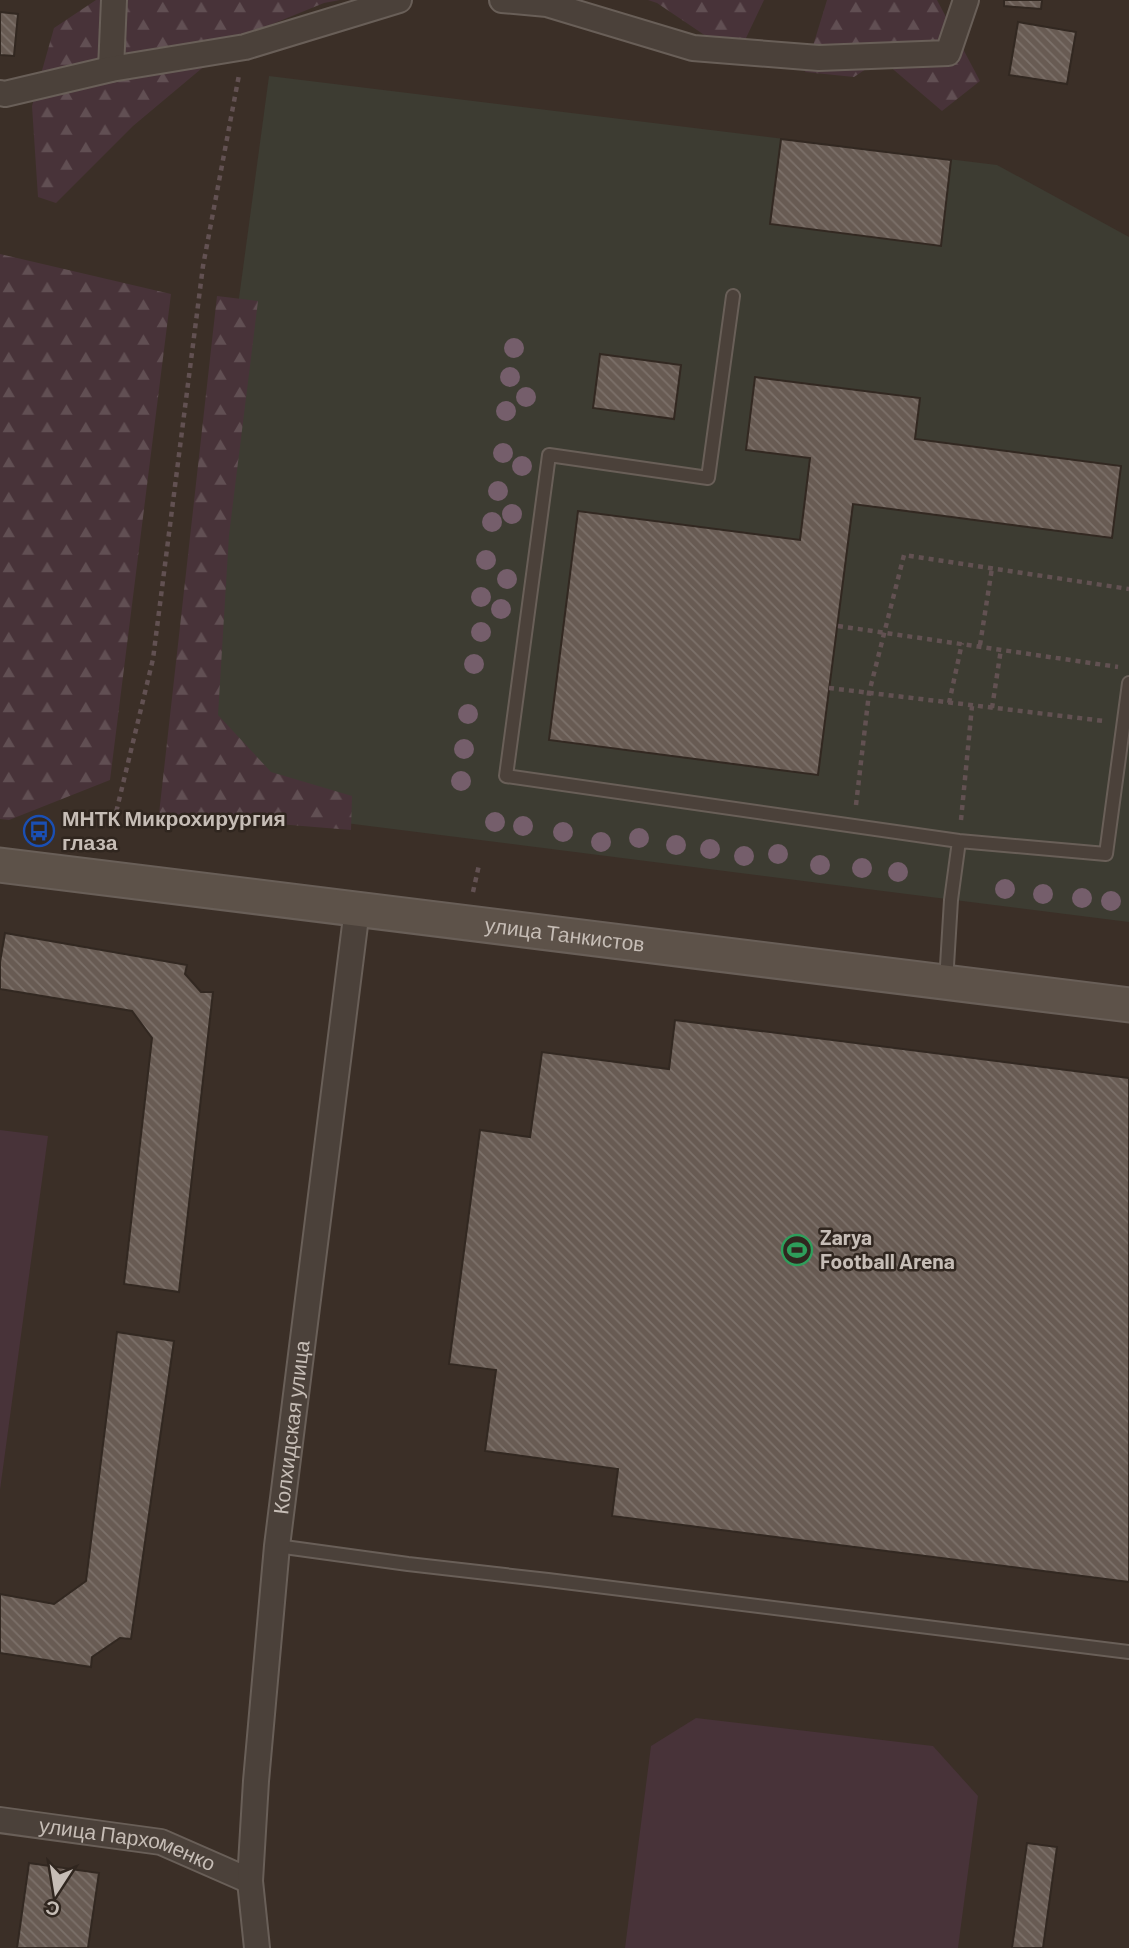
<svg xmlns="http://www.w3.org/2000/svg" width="1129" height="1948" viewBox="0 0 1129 1948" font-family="Barlow,sans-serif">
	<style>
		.medical { fill: #3d3c32 }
		.green { fill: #483339 }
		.forest { fill: url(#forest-firs) }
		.building { fill: url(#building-back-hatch); stroke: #322821; stroke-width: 2 }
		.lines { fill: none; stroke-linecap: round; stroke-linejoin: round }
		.lane-casing { stroke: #695f58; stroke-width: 16 }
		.street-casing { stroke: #695f58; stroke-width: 28 }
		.secondary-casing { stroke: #695f58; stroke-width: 37 }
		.path { stroke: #625152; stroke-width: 4.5; stroke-dasharray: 5 5; stroke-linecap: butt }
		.lane { stroke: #4b413a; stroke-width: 12 }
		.street { stroke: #4b413a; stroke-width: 24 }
		.secondary { stroke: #5d5249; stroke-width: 33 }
		.tree { fill: #755e6b }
		.labels { text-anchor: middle; stroke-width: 5; stroke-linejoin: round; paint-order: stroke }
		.poi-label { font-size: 21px; font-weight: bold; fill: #c6bdb6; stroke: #30261f; text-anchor: start }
		.street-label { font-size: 21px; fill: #c6bdb6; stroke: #30261f }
	</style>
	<defs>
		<pattern id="forest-firs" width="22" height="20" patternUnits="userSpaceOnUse" patternTransform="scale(1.75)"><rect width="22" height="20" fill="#483339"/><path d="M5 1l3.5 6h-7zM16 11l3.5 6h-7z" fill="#614f53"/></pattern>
		<pattern id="building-back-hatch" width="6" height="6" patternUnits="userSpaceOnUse" patternTransform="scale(1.75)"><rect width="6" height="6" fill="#685b53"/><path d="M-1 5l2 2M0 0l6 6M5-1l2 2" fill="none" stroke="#7c716a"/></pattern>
	</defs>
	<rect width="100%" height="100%" fill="#3b2f27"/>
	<!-- medical -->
	<path class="medical" d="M269 76 997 165 1129 237V922L171 801Z"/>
	<!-- green -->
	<path class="green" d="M0 1130 48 1136 0 1490Z
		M696 1718 933 1746 978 1796 958 1948H625L651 1746Z"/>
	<!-- forest -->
	<path class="forest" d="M96 0H340L324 3 238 38 133 126 56 203 38 197 32 106 54 28Z
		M648 0H764L737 57 657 3Z
		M827 0H937L980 81 942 111 881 59 854 77 805 72Z
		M0 254 171 294 110 780 9 820 0 819Z
		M217 296 258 301 229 535 218 715 271 772 352 796 351 830 159 814Z"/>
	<!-- building -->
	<path class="building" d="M1004 0H1042L1041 9 1004 6Z
		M0 12 18 14 14 56 0 55Z
		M1018 22 1076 32 1067 84 1009 75Z
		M781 139 951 160 941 246 770 224Z
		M600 354 681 365 674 419 593 408Z
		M755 377 920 398 915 439 1121 466 1112 538 853 504 818 775 549 740 578 511 800 540 810 458 746 450Z
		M5 933 187 965 185 974 201 992H213L179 1292 124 1284 152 1038 132 1011 0 989V962Z
		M675 1020 1129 1078V1582L612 1516 618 1469 485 1451 496 1370 449 1364 480 1130 530 1137 542 1052 669 1069Z
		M117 1332 174 1341 131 1639 120 1638 92 1657 91 1667 0 1653V1594L54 1604 86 1581Z
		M1027 1843 1057 1847 1043 1948H1012Z
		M29 1863 99 1873 88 1948H17Z"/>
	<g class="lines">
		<!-- lane casing -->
		<g class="lane-casing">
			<path id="lane" d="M733 296 708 478 549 455 506 776 959 841 1106 854 1129 683
				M946 982 951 900 959 841
				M277 1546 408 1564 548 1580 1129 1652"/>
		</g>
		<!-- street casing -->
		<g class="street-casing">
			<g id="street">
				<path d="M502 0 547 4 693 48 819 58 948 53 966 0"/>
				<path d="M111 69 114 0"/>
				<path d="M0 93 5 94 111 69 245 47 399 0"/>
				<path id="s1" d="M0 1820 161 1842 250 1881"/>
				<path id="s2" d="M257 1948 250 1881 256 1781 277 1546 357 909"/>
			</g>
		</g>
		<!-- secondary casing -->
		<g class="secondary-casing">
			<g id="secondary">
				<path id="s3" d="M0 865 1129 1005"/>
			</g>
		</g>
		<!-- path -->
		<path class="path" d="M838 626 1118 667
			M980 645 992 568
			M829 688 1104 721
			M949 703 962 643
			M992 708 1001 649
			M856 805 869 693 904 555 1129 589
			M961 820 972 706
			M114 821 153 659 203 266 239 75
			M473 892 479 865"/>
		<!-- lane -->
		<use href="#lane" class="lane"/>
		<!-- street -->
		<use href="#street" class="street"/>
		<!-- secondary -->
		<use href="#secondary" class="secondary"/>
	</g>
	<!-- trees -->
	<g class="tree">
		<circle cx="514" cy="348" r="10"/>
		<circle cx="510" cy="377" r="10"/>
		<circle cx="526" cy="397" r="10"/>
		<circle cx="506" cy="411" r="10"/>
		<circle cx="503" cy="453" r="10"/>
		<circle cx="522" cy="466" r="10"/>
		<circle cx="498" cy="491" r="10"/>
		<circle cx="512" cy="514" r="10"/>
		<circle cx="492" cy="522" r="10"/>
		<circle cx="486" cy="560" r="10"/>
		<circle cx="507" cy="579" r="10"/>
		<circle cx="481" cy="597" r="10"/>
		<circle cx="501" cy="609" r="10"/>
		<circle cx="481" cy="632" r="10"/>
		<circle cx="474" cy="664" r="10"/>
		<circle cx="468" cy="714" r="10"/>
		<circle cx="464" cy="749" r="10"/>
		<circle cx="461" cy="781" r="10"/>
		<circle cx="495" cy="822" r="10"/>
		<circle cx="523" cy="826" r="10"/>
		<circle cx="563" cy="832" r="10"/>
		<circle cx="639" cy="838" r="10"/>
		<circle cx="601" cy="842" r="10"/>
		<circle cx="676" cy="845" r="10"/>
		<circle cx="710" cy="849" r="10"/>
		<circle cx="778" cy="854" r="10"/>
		<circle cx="744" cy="856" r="10"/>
		<circle cx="820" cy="865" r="10"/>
		<circle cx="862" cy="868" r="10"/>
		<circle cx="898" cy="872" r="10"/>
		<circle cx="1005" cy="889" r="10"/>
		<circle cx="1043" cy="894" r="10"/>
		<circle cx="1082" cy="898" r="10"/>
		<circle cx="1111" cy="901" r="10"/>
	</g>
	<!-- icons -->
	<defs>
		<g id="bus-ring" transform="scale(1.575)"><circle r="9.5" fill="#30261f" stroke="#1a4fb4" stroke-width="1.5"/><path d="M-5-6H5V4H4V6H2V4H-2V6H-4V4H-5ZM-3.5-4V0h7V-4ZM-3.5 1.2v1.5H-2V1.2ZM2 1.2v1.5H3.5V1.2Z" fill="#1a4fb4"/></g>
		<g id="stadium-ring" transform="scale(1.575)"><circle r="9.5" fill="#30261f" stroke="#2e9e5b" stroke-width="1.5"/><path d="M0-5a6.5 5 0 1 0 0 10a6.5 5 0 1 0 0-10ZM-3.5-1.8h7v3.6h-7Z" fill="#2e9e5b"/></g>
	</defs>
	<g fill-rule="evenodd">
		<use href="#bus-ring" x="39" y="831"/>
		<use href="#stadium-ring" x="797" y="1250"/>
	</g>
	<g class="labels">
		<!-- poi labels -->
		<g class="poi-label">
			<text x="62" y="826">МНТК Микрохирургия<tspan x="62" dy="24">глаза</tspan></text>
			<text x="820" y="1245">Zarya<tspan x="820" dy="24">Football Arena</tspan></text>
		</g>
		<!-- street labels -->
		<g class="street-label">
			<text dy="7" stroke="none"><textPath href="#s3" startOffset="569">улица Танкистов</textPath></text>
			<text dy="7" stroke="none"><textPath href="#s2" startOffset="523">Колхидская улица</textPath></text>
			<text dy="7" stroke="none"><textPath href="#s1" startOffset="130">улица Пархоменко</textPath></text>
		</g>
	</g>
	<!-- north arrow -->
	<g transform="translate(56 1892) rotate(192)" stroke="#30261f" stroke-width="5" paint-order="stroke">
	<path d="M0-5L12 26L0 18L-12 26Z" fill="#c6bdb6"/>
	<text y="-10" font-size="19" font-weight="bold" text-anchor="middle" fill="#c6bdb6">С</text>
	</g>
</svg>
